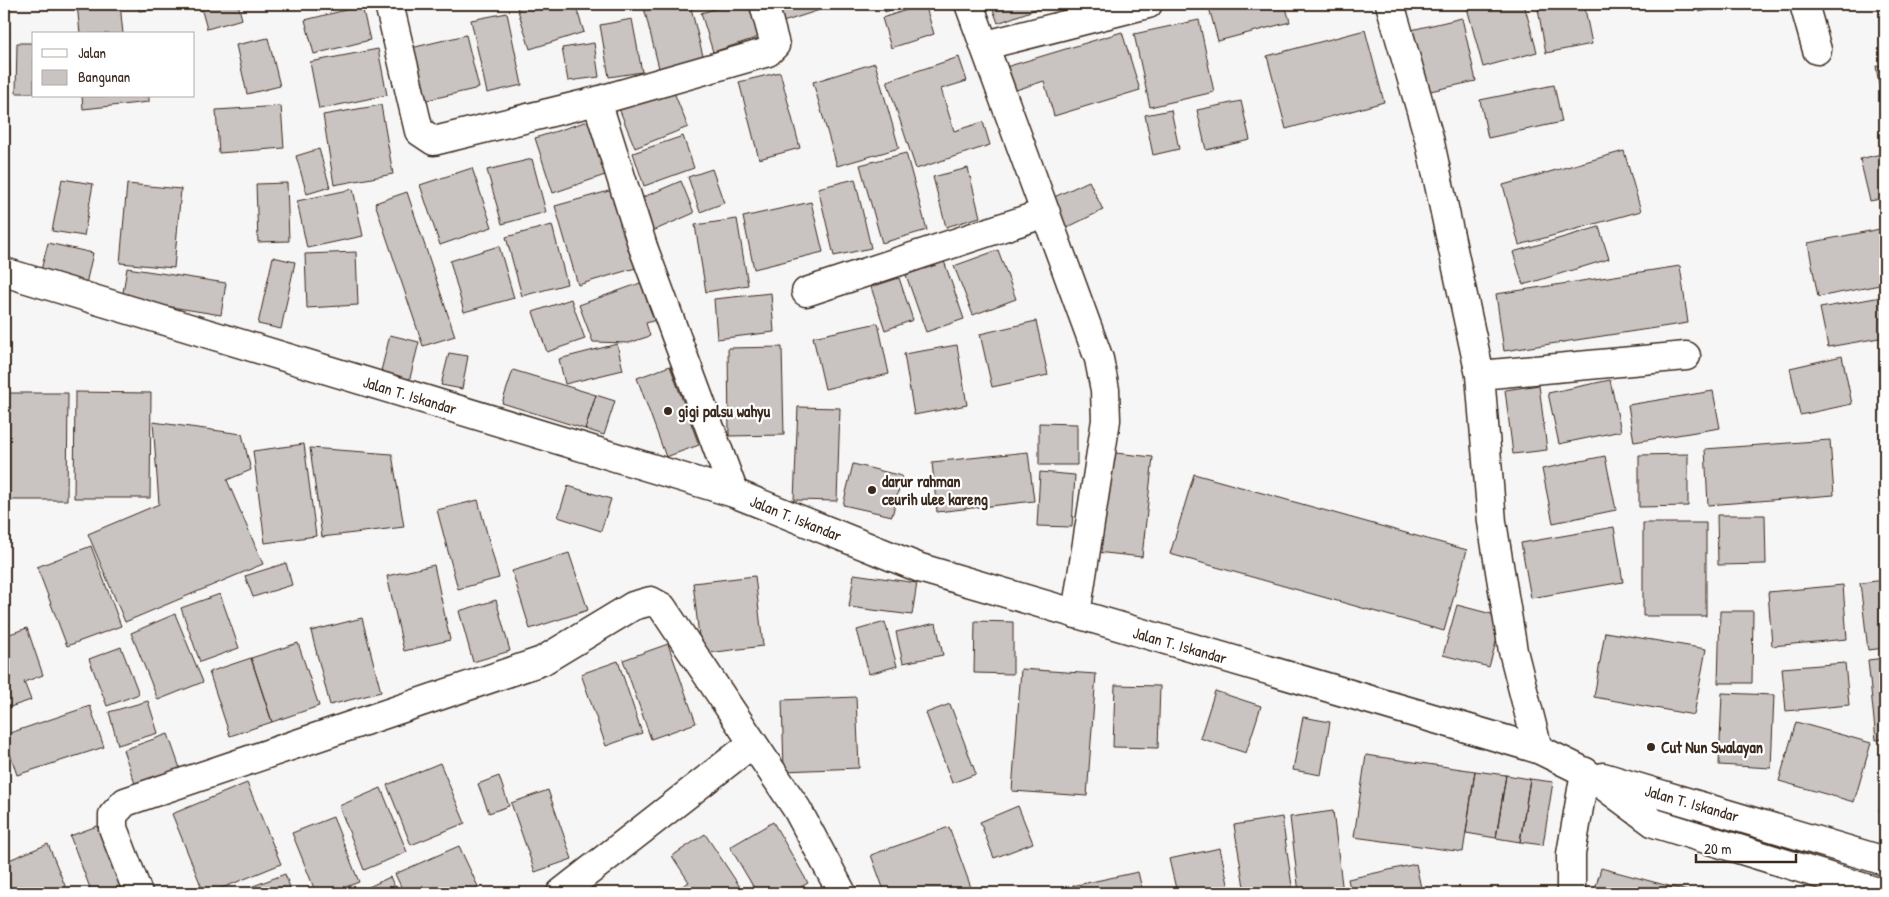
<svg xmlns="http://www.w3.org/2000/svg" width="1889" height="897" viewBox="0 0 1889 897" font-family="'Patrick Hand',sans-serif">
	<style>
		.building { fill: #c9c3c1; stroke: #3b2a1e }
		.lines { fill: none; stroke-linecap: round; stroke-linejoin: round }
		.street-casing { stroke: #3b2a1e; stroke-width: 31 }
		.secondary-casing { stroke: #3b2a1e; stroke-width: 31 }
		.street { stroke: #fff; stroke-width: 28 }
		.secondary { stroke: #fff; stroke-width: 28 }
		.poi-dot { fill: #3b2a1e; stroke: #fff; stroke-width: 2 }
		.labels { text-anchor: middle; stroke-width: 4.5; stroke-linejoin: round; paint-order: stroke }
		.street-label { font-size: 16px; fill: #3b2a1e; stroke: #fff }
		.poi-label { font-size: 16px; font-weight: bold; fill: #3b2a1e; stroke: #fff; text-anchor: start }
	</style>
	<rect width="100%" height="100%" fill="#f7f6f6"/>
	<filter id="ink" filterUnits="userSpaceOnUse"><feTurbulence type="fractalNoise" baseFrequency=".02" numOctaves="2"/><feDisplacementMap in="SourceGraphic" scale="10" xChannelSelector="R" yChannelSelector="G"/><feConvolveMatrix kernelMatrix="1 2 1 2 8 2 1 2 1" color-interpolation-filters="sRGB"/></filter>
	<g filter="url(#ink)">
		<!-- building -->
		<path class="building" d="M4 4H8L10 76H4Z
			M77 4H120L123 34H80Z
			M138 4H170V8L139 11Z
			M200 4H238L242 19 207 29Z
			M401 4H421L404 10Z
			M516 4H575L584 32 530 49Z
			M661 4H690L704 60 660 72 644 8Z
			M731 4H748L759 37 713 52 701 13Z
			M774 4H838L780 23Z
			M882 4H906L885 12Z
			M925 4 934 34 891 48 882 18Z
			M991 4H1038L1039 8 998 23Z
			M1061 4H1092L1062 11Z
			M1208 4H1285L1290 22 1218 41Z
			M1466 4H1524L1537 52 1483 67Z
			M1537 4H1584L1592 44 1546 53Z
			M1698 4H1736L1699 12Z
			M362 6 370 40 314 54 305 20Z
			M507 13 522 85 487 93 471 20Z
			M1462 18 1476 81 1421 93 1407 31Z
			M632 19 642 72 609 77 600 25Z
			M1199 20 1214 92 1150 107 1134 34Z
			M1365 30 1384 102 1286 129 1267 56Z
			M1122 32 1140 90 1054 116 1044 81 1013 91 1006 67Z
			M466 35 479 88 423 101 411 48Z
			M268 38 280 86 247 94 236 45Z
			M17 43H34V93H16Z
			M594 43 599 77 568 81 562 48Z
			M378 49 387 95 319 109 310 62Z
			M959 57 967 81 941 89 954 131 983 122 990 145 916 169 887 81Z
			M875 63 899 148 837 166 813 82Z
			M1885 64V123L1876 66Z
			M780 72 800 148 759 159 739 82Z
			M671 85 688 127 635 148 618 106Z
			M1554 85 1562 122 1488 138 1480 100Z
			M82 96H149V102L83 109Z
			M1241 101 1250 140 1206 150 1197 110Z
			M381 105 393 174 334 185 323 115Z
			M281 106 284 148 219 153 216 110Z
			M1171 110 1179 149 1153 155 1145 115Z
			M588 121 605 175 553 193 535 138Z
			M683 136 694 168 644 186 633 153Z
			M319 149 330 187 307 194 296 156Z
			M1624 151 1641 211 1519 245 1503 185Z
			M906 153 927 230 882 243 860 165Z
			M1885 153V198L1870 201 1860 159Z
			M532 159 546 212 502 224 487 170Z
			M472 168 492 227 440 245 420 185Z
			M968 168 980 217 946 227 933 177Z
			M712 169 724 203 700 212 688 177Z
			M62 179 93 184 84 236 52 231Z
			M855 179 871 248 834 256 818 188Z
			M681 181 694 213 646 234 632 202Z
			M1089 181 1103 210 1066 228 1052 198Z
			M287 183 289 241 258 242 256 184Z
			M127 184 181 189 174 268 120 263Z
			M353 189 363 236 307 248 297 201Z
			M616 189 639 267 578 285 555 206Z
			M407 192 455 336 423 346 375 203Z
			M811 202 823 252 754 269 743 217Z
			M737 219 748 285 706 292 695 225Z
			M552 225 567 284 522 296 506 237Z
			M1599 227 1609 259 1523 285 1513 252Z
			M1885 228V284L1818 297 1808 243Z
			M48 243 93 253 86 284 40 274Z
			M499 246 514 298 464 312 450 261Z
			M998 250 1016 299 973 315 954 266Z
			M356 252 358 305 307 308 305 254Z
			M273 257 295 262 281 329 258 324Z
			M944 261 964 319 926 332 906 275Z
			M1680 266 1688 323 1504 351 1496 294Z
			M127 268 226 283 221 315 122 299Z
			M899 278 913 320 885 330 871 287Z
			M643 282 656 320 646 323 650 336 629 343 593 342 579 305Z
			M771 293 774 332 717 339 714 299Z
			M1881 297 1885 320V337L1828 347 1820 308Z
			M571 299 585 339 547 352 533 312Z
			M1036 321 1048 375 992 387 980 334Z
			M878 323 889 374 825 389 813 337Z
			M390 335 419 342 409 382 380 375Z
			M617 344 623 370 565 384 559 359Z
			M957 345 967 405 914 415 904 354Z
			M782 347 784 435 729 436 728 348Z
			M449 353 468 356 462 389 441 385Z
			M1842 356 1852 404 1800 415 1790 368Z
			M670 366 699 445 666 457 637 378Z
			M513 370 596 395 585 429 502 403Z
			M1610 380 1621 431 1559 444 1548 393Z
			M1539 385 1547 450 1513 454 1505 390Z
			M1713 391 1720 428 1634 442 1628 405Z
			M75 392 151 393 150 498H74Z
			M5 393H68L67 500H4Z
			M596 395 615 401 604 435 585 429Z
			M798 407 840 408 837 501 794 500Z
			M153 422 242 434 251 470 227 480 263 564 125 622 88 534 159 504Z
			M1039 423 1077 424V465H1039Z
			M1830 440 1834 495 1708 505 1705 449Z
			M304 444 316 536 265 543 253 451Z
			M310 448 392 454 404 527 322 537Z
			M1028 452 1034 501 937 512 932 462Z
			M1106 452 1153 457 1142 557 1096 552Z
			M1688 454V506L1639 507V455Z
			M1605 456 1616 510 1553 523 1542 469Z
			M853 464 902 476 892 516 843 505Z
			M1040 472 1075 475 1072 527 1037 526Z
			M1194 474 1467 550 1444 631 1170 554Z
			M568 486 611 499 601 531 558 517Z
			M478 500 499 578 458 589 437 510Z
			M1717 515H1765L1766 564 1718 565Z
			M1643 523H1706V616H1643Z
			M1614 527 1623 582 1531 598 1521 543Z
			M91 546 121 626 67 646 37 567Z
			M569 553 588 610 530 629 512 571Z
			M286 563 292 585 253 597 245 576Z
			M434 565 450 640 404 651 387 576Z
			M854 574 917 583 912 615 849 607Z
			M755 576 763 646 701 654 693 583Z
			M1885 580V648L1868 650 1860 583Z
			M1843 585 1847 639 1772 646 1768 592Z
			M220 594 239 648 200 662 181 608Z
			M496 600 510 651 473 662 459 611Z
			M1457 605 1503 617 1489 667 1443 655Z
			M1720 611H1753L1752 683H1718Z
			M175 614 203 682 158 700 131 633Z
			M362 618 381 692 330 705 311 631Z
			M975 621 1013 622V674L974 673Z
			M885 622 897 666 869 674 857 630Z
			M936 623 943 655 903 663 896 632Z
			M27 628 43 675 24 682 31 700 4 709V636Z
			M1605 632 1706 649 1694 715 1594 697Z
			M298 643 319 706 272 722 251 658Z
			M668 644 696 723 651 739 623 660Z
			M121 647 139 694 107 706 89 659Z
			M251 658 272 722 230 736 209 672Z
			M1885 658V739L1876 740 1868 660Z
			M618 661 642 733 606 746 581 674Z
			M1845 663 1849 705 1786 711 1782 668Z
			M1021 669 1096 674 1087 796 1012 791Z
			M1115 685 1160 686 1158 748 1113 747Z
			M1215 691 1261 706 1246 753 1200 738Z
			M1722 693 1774 695 1771 768 1719 765Z
			M856 697 859 768 784 771 782 700Z
			M148 701 158 733 118 745 109 712Z
			M950 704 976 774 952 783 926 713Z
			M90 706 104 747 17 775 4 735Z
			M1303 717 1330 722 1321 775 1293 770Z
			M1796 722 1871 743 1854 802 1779 781Z
			M168 734 183 777 138 792 123 750Z
			M1366 755 1475 771 1463 852 1354 837Z
			M440 763 465 823 411 845 387 785Z
			M1475 771 1506 775 1496 838 1466 833Z
			M1506 775 1530 779 1520 842 1496 838Z
			M499 776 509 806 489 813 478 784Z
			M1530 779 1553 782 1543 845 1520 842Z
			M1885 779V812L1879 811Z
			M247 783 281 864 210 893H204L172 814Z
			M381 788 407 852 364 870 339 806Z
			M548 790 572 859 535 872 511 803Z
			M1018 806 1033 843 994 858 980 822Z
			M1333 811 1343 893H1299L1290 817Z
			M333 817 359 882 330 893H316L292 833Z
			M1282 817 1293 893H1245L1234 825Z
			M773 822 808 883 790 893H757L730 847Z
			M97 826 124 893H92L70 836Z
			M949 827 973 893H885L871 855Z
			M705 834 744 893H676L674 891 689 882 672 856Z
			M48 844 68 893H9L4 879V862Z
			M459 846 481 893H404L395 874Z
			M1220 848 1230 893H1177L1169 859Z
			M1416 864 1422 893H1351L1348 879Z
			M1601 868 1695 893H1594Z
			M1138 872 1143 893H1073L1072 886Z
			M285 874 292 893H235Z
			M390 877 398 893H356Z"/>
		<g class="lines">
			<!-- street casing -->
			<g class="street-casing">
				<path id="street" d="M389 4 419 131 434 141 597 101 768 52 775 45 764 4
					M969 4 1099 359 1105 390 1106 420 1076 614
					M1390 4 1429 138 1480 375 1492 522 1513 651 1538 749
					M1804 4 1817 50
					M986 45 1148 4
					M597 101 643 247 734 493
					M806 292 1046 213
					M1480 375 1686 356
					M138 893 113 828V815L125 802 542 661 633 606 651 601 662 607 797 809 842 893
					M561 893 753 743
					M1571 893V854L1585 772"/>
			</g>
			<!-- secondary casing -->
			<g class="secondary-casing">
				<path id="secondary" d="M4 272 734 493 920 568 1538 749 1585 772 1654 823 1881 893
					M1603 777 1885 861"/>
			</g>
			<!-- street -->
			<use href="#street" class="street"/>
			<!-- secondary -->
			<use href="#secondary" class="secondary"/>
		</g>
	</g>
	<!-- markers -->
	<g class="poi-dot">
		<circle cx="668" cy="411" r="5"/>
		<circle cx="872" cy="490" r="5"/>
		<circle cx="1651" cy="747" r="5"/>
	</g>
	<g class="labels">
		<!-- street labels -->
		<g class="street-label">
			<text transform="translate(410 395) rotate(17)" y="6">Jalan T. Iskandar</text>
			<text transform="translate(796 518) rotate(22)" y="6">Jalan T. Iskandar</text>
			<text transform="translate(1180 645) rotate(16)" y="6">Jalan T. Iskandar</text>
			<text transform="translate(1692 803) rotate(16)" y="6">Jalan T. Iskandar</text>
		</g>
		<!-- poi labels -->
		<g class="poi-label">
			<text x="678" y="417">gigi palsu wahyu</text>
			<text x="882" y="487">darur rahman<tspan x="882" dy="18">ceurih ulee kareng</tspan></text>
			<text x="1661" y="753">Cut Nun Swalayan</text>
		</g>
	</g>
	<!-- margin -->
	<rect width="1889" height="897" fill="none" stroke="#fff" stroke-width="20"/>
	<rect x="10" y="10" width="1869" height="877" fill="none" stroke="#3b2a1e" stroke-width="2" filter="url(#ink)"/>
	<!-- legend -->
	<rect x="32" y="32" width="162" height="65" fill="#ffffff" stroke="#b1aaa5"/>
	<rect x="42" y="49" width="25" height="8" fill="#ffffff" stroke="#b1aaa5"/>
	<text x="78" y="58" font-size="15" fill="#3b2a1e">Jalan</text>
	<rect x="42" y="70" width="25" height="15" fill="#c9c3c1" stroke="#b1aaa5"/>
	<text x="78" y="82" font-size="15" fill="#3b2a1e">Bangunan</text>
	<!-- scale -->
	<path d="M1696 854v8h100v-8" fill="none" stroke="#3b2a1e" stroke-width="2.5"/>
	<text x="1704" y="854" font-size="15" fill="#3b2a1e" stroke="#ffffff" stroke-width="4" paint-order="stroke">20 m</text>
</svg>
